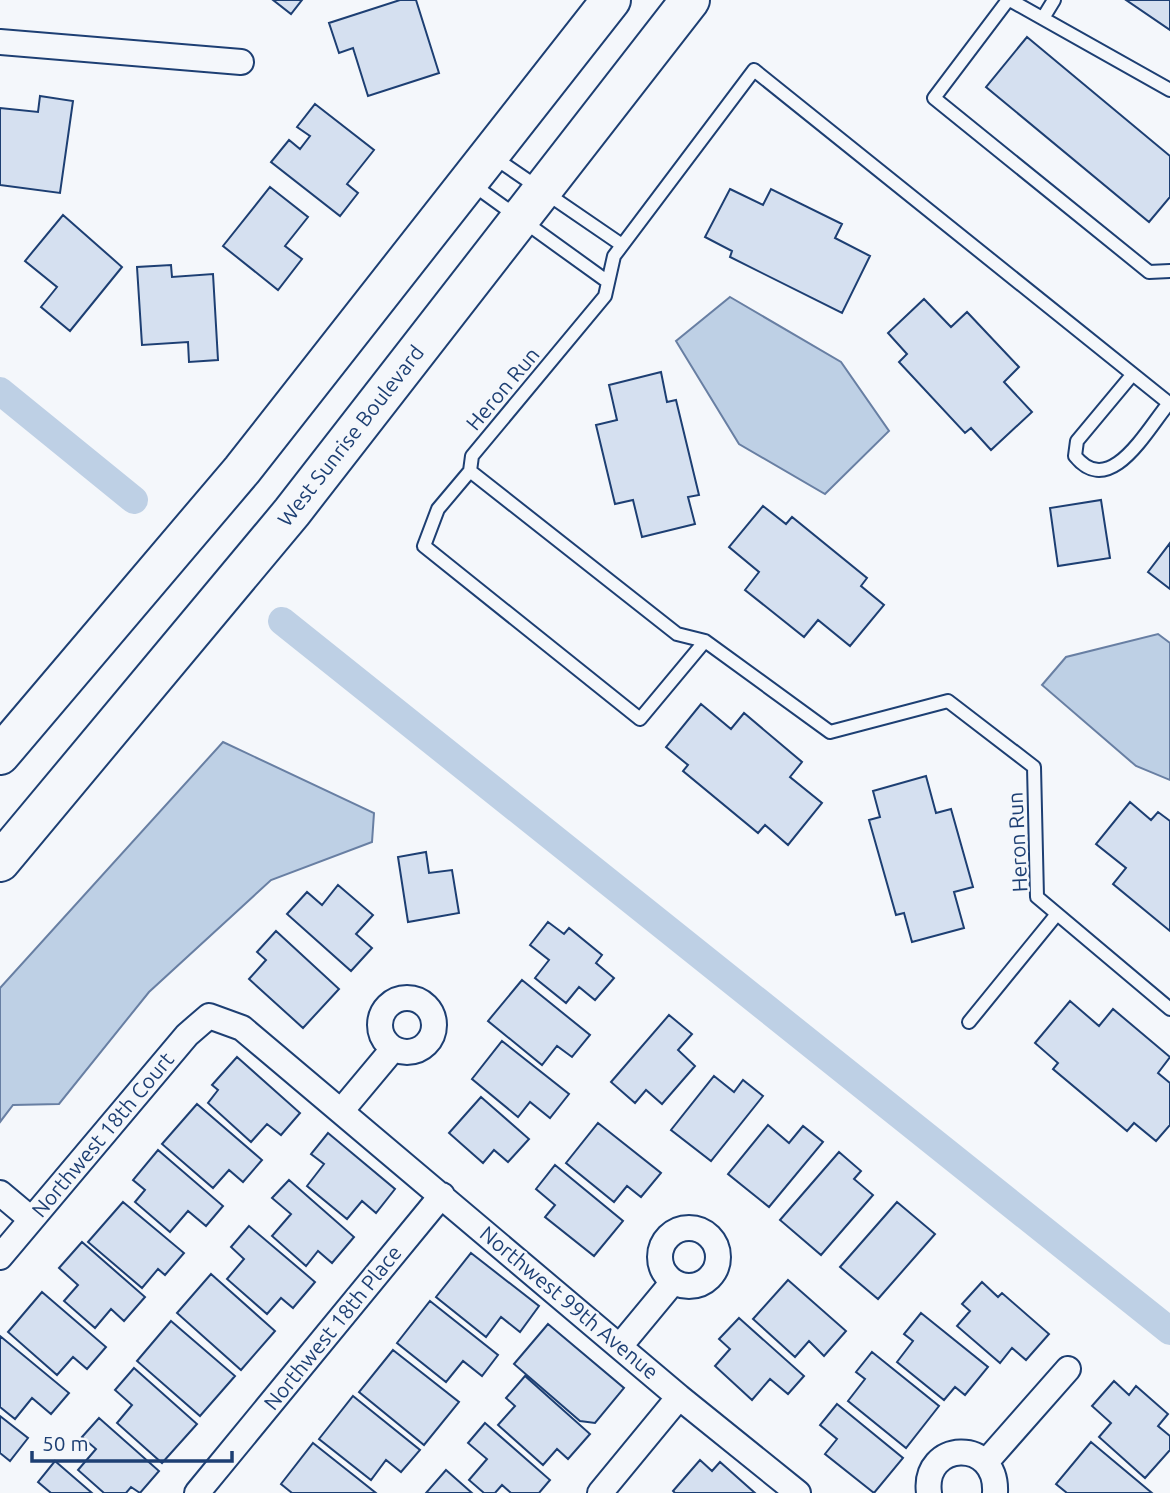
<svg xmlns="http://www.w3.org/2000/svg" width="1170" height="1493" viewBox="0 0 1170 1493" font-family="Ubuntu,sans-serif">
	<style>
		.water { fill: #bed0e5; stroke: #687fa3; stroke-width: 2 }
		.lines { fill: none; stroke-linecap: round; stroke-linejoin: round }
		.canal { stroke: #bed0e5; stroke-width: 28 }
		.building { fill: #d5e0f0; stroke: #1d3f73; stroke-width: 2 }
		.service-casing { stroke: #1d3f73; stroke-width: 16 }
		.minor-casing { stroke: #1d3f73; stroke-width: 28 }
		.trunk-casing { stroke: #1d3f73; stroke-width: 42 }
		.service { stroke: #f4f7fb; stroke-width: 12 }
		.minor { stroke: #f4f7fb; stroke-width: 24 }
		.trunk { stroke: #f4f7fb; stroke-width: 38 }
		.labels { text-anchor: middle; stroke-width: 5; stroke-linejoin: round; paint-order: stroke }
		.street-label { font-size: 21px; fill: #1d3f73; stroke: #f4f7fb }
	</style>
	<rect width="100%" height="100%" fill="#f4f7fb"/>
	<!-- water -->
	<path class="water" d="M730 297 841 362 889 431 825 494 739 444 676 341Z
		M1158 634 1170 643V780L1136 766 1042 685 1066 657Z
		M223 742 374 813 372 842 271 880 149 992 59 1104 13 1105 0 1122V988Z"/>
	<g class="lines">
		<!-- canal -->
		<path class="canal" d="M0 391 134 500
			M282 621 1170 1331"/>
	</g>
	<!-- building -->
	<path class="building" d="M273 0H302L291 14Z
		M400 0H416L439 73 368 96 353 48 339 53 329 23Z
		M1126 0H1170V30Z
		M1027 37 1170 156V197L1149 222 986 87Z
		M40 96 73 101 60 193 0 185V108L38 112Z
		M315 104 374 150 347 184 358 193 340 216 271 162 289 140 300 149 310 136 297 127Z
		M270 187 308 217 285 246 302 259 278 290 223 246Z
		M730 189 763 205 771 189 842 224 835 238 870 256 842 313 730 257 732 251 705 237Z
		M63 215 122 267 70 331 41 307 57 287 25 261Z
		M171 265 172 277 213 274 218 360 189 362 188 342 142 345 137 267Z
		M924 299 951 327 967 312 1019 367 1004 382 1032 412 991 450 971 428 965 433 899 362 907 354 888 333Z
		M661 372 667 402 676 400 699 495 688 497 695 524 642 537 633 500 615 504 596 425 617 420 609 385Z
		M1101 500 1110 558 1058 566 1050 508Z
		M763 506 786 524 792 517 867 578 861 586 884 605 850 646 818 620 804 637 745 590 759 572 729 547Z
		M1170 543V589L1148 572Z
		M701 704 731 729 744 713 802 762 790 777 822 803 788 845 765 825 758 833 683 771 688 765 666 747Z
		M926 776 936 813 951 809 973 887 954 892 964 928 912 942 904 913 896 915 869 820 880 817 873 791Z
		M1130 802 1151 820 1158 812 1170 821V931L1113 884 1126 868 1096 844Z
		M426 852 429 873 452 870 459 913 408 922 398 857Z
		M338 885 373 915 356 934 372 948 351 971 287 914 307 892 322 905Z
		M548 922 564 934 569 928 602 955 596 963 614 978 595 1000 579 987 566 1003 535 978 549 960 530 945Z
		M276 931 339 989 303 1028 249 979 266 960 257 952Z
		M522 980 590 1035 572 1057 557 1046 542 1065 488 1021Z
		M1070 1001 1099 1026 1113 1009 1170 1057 1158 1073 1170 1083V1125L1156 1141 1134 1123 1127 1131 1053 1069 1058 1063 1035 1043Z
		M669 1015 692 1034 678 1050 695 1066 662 1104 646 1090 635 1103 611 1082Z
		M502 1041 569 1094 550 1118 530 1102 518 1117 472 1079Z
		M237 1057 300 1113 281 1135 267 1124 251 1142 208 1103 218 1090 212 1085Z
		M714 1076 734 1092 743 1080 763 1096 711 1161 671 1130Z
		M481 1097 529 1139 508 1162 494 1150 483 1163 449 1133Z
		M197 1104 262 1160 243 1182 229 1170 213 1188 162 1144Z
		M598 1123 661 1173 641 1197 627 1186 614 1202 566 1163Z
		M768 1125 789 1143 803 1126 823 1142 769 1207 728 1174Z
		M328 1133 395 1189 376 1213 362 1201 347 1219 307 1186 324 1164 311 1154Z
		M158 1150 223 1206 206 1226 188 1211 170 1232 135 1202 145 1190 133 1180Z
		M839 1152 861 1171 854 1179 873 1195 821 1255 780 1220Z
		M555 1165 623 1221 594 1256 545 1217 555 1205 536 1189Z
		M289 1180 354 1237 332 1263 318 1251 306 1266 272 1236 291 1214 272 1198Z
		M123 1202 184 1253 165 1275 158 1269 142 1288 88 1242Z
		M897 1202 935 1234 878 1299 840 1267Z
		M249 1226 315 1282 293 1308 281 1298 267 1314 227 1279 244 1259 231 1247Z
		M82 1242 145 1297 124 1321 111 1309 95 1328 64 1301 78 1285 59 1268Z
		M471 1253 539 1306 520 1332 501 1317 486 1337 436 1297Z
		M211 1274 275 1331 241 1370 177 1313Z
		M788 1280 846 1331 824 1356 809 1341 795 1357 753 1319Z
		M982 1282 998 1297 1002 1293 1049 1334 1026 1360 1012 1348 1000 1363 957 1326 970 1311 962 1304Z
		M42 1292 106 1347 87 1369 73 1357 57 1375 8 1332Z
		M430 1301 498 1355 482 1376 463 1361 446 1382 397 1343Z
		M921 1313 988 1367 965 1395 955 1387 944 1400 897 1362 913 1341 904 1334Z
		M739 1318 804 1376 788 1394 770 1379 752 1400 715 1366 730 1349 719 1339Z
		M171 1321 235 1376 200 1416 137 1361Z
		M548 1324 624 1388 595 1423 580 1421 514 1364Z
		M0 1336 69 1393 51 1414 32 1398 15 1419 0 1407Z
		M393 1350 459 1402 424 1445 359 1392Z
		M872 1352 939 1406 906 1448 848 1401 865 1379 856 1372Z
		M134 1368 197 1424 162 1463 117 1423 132 1405 115 1390Z
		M525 1376 590 1434 568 1459 557 1449 543 1465 498 1425 515 1406 506 1398Z
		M1114 1381 1129 1395 1136 1386 1168 1414 1158 1426 1170 1436V1450L1145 1478 1099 1437 1111 1423 1092 1406Z
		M353 1396 420 1450 401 1472 386 1460 371 1480 319 1439Z
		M837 1404 903 1458 874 1493 825 1454 837 1439 820 1425Z
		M0 1416 28 1438 10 1461 0 1453Z
		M99 1418 159 1471 140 1493 131 1487 126 1493H104L78 1470 96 1449 82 1437Z
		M485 1423 550 1480 539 1493H511L502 1485 495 1493H484L469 1480 487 1459 468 1443Z
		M1091 1442 1152 1493H1067L1056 1484Z
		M313 1443 376 1493H292L281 1484Z
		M700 1460 712 1471 720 1462 755 1493H675L673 1491Z
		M55 1461 92 1493H51L38 1482Z
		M446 1470 472 1493H426Z"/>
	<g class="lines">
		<!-- service casing -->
		<g class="service-casing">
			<path id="service" d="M1008 0 934 98 1149 272 1170 271
				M1010 0 1170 90
				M1043 18 1054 0
				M492 156 622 245
				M472 184 608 282
				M1132 375 1077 441 1075 456C1110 499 1146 431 1169 403
				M470 471 677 634 705 641 830 732 948 701 1034 767 1037 897 1170 1009
				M705 641 640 719 424 546 438 509 470 471 472 456 605 296 614 256 754 70 1170 404
				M969 1022 1057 914"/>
		</g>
		<!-- minor casing -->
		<g class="minor-casing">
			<path id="minor" d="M0 42 241 62
				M380 1025a27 27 0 1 1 54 0a27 27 0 1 1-54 0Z
				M342 1110 393 1049
				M0 1193 31 1219
				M660 1257a29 29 0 1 1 58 0a29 29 0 1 1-58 0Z
				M0 1257 187 1035 209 1016 242 1028 679 1397 798 1493
				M620 1346 673 1282
				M986 1462 1068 1369
				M197 1493 442 1195
				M600 1493 679 1397
				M929 1493C922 1441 998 1437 995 1493"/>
		</g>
		<!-- trunk casing -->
		<g class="trunk-casing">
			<path id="trunk" d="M0 755 242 470 611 0
				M0 862 292 512 690 0"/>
		</g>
		<!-- service -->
		<use href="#service" class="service"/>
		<!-- minor -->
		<use href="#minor" class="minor"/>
		<!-- trunk -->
		<use href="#trunk" class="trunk"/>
	</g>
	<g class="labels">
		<!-- street labels -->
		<g class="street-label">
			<text transform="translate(503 389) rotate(-50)" y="7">Heron Run</text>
			<text transform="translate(351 436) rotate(-52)" y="7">West Sunrise Boulevard</text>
			<text transform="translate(1018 842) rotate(-93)" y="7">Heron Run</text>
			<text transform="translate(103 1135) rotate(-50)" y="7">Northwest 18th Court</text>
			<text transform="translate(569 1303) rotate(40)" y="7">Northwest 99th Avenue</text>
			<text transform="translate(333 1328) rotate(-51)" y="7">Northwest 18th Place</text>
		</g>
	</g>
	<!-- scale -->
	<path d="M32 1451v10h200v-10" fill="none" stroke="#1d3f73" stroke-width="3.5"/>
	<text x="42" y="1451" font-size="21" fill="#1d3f73" stroke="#f4f7fb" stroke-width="5" paint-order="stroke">50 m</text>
</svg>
